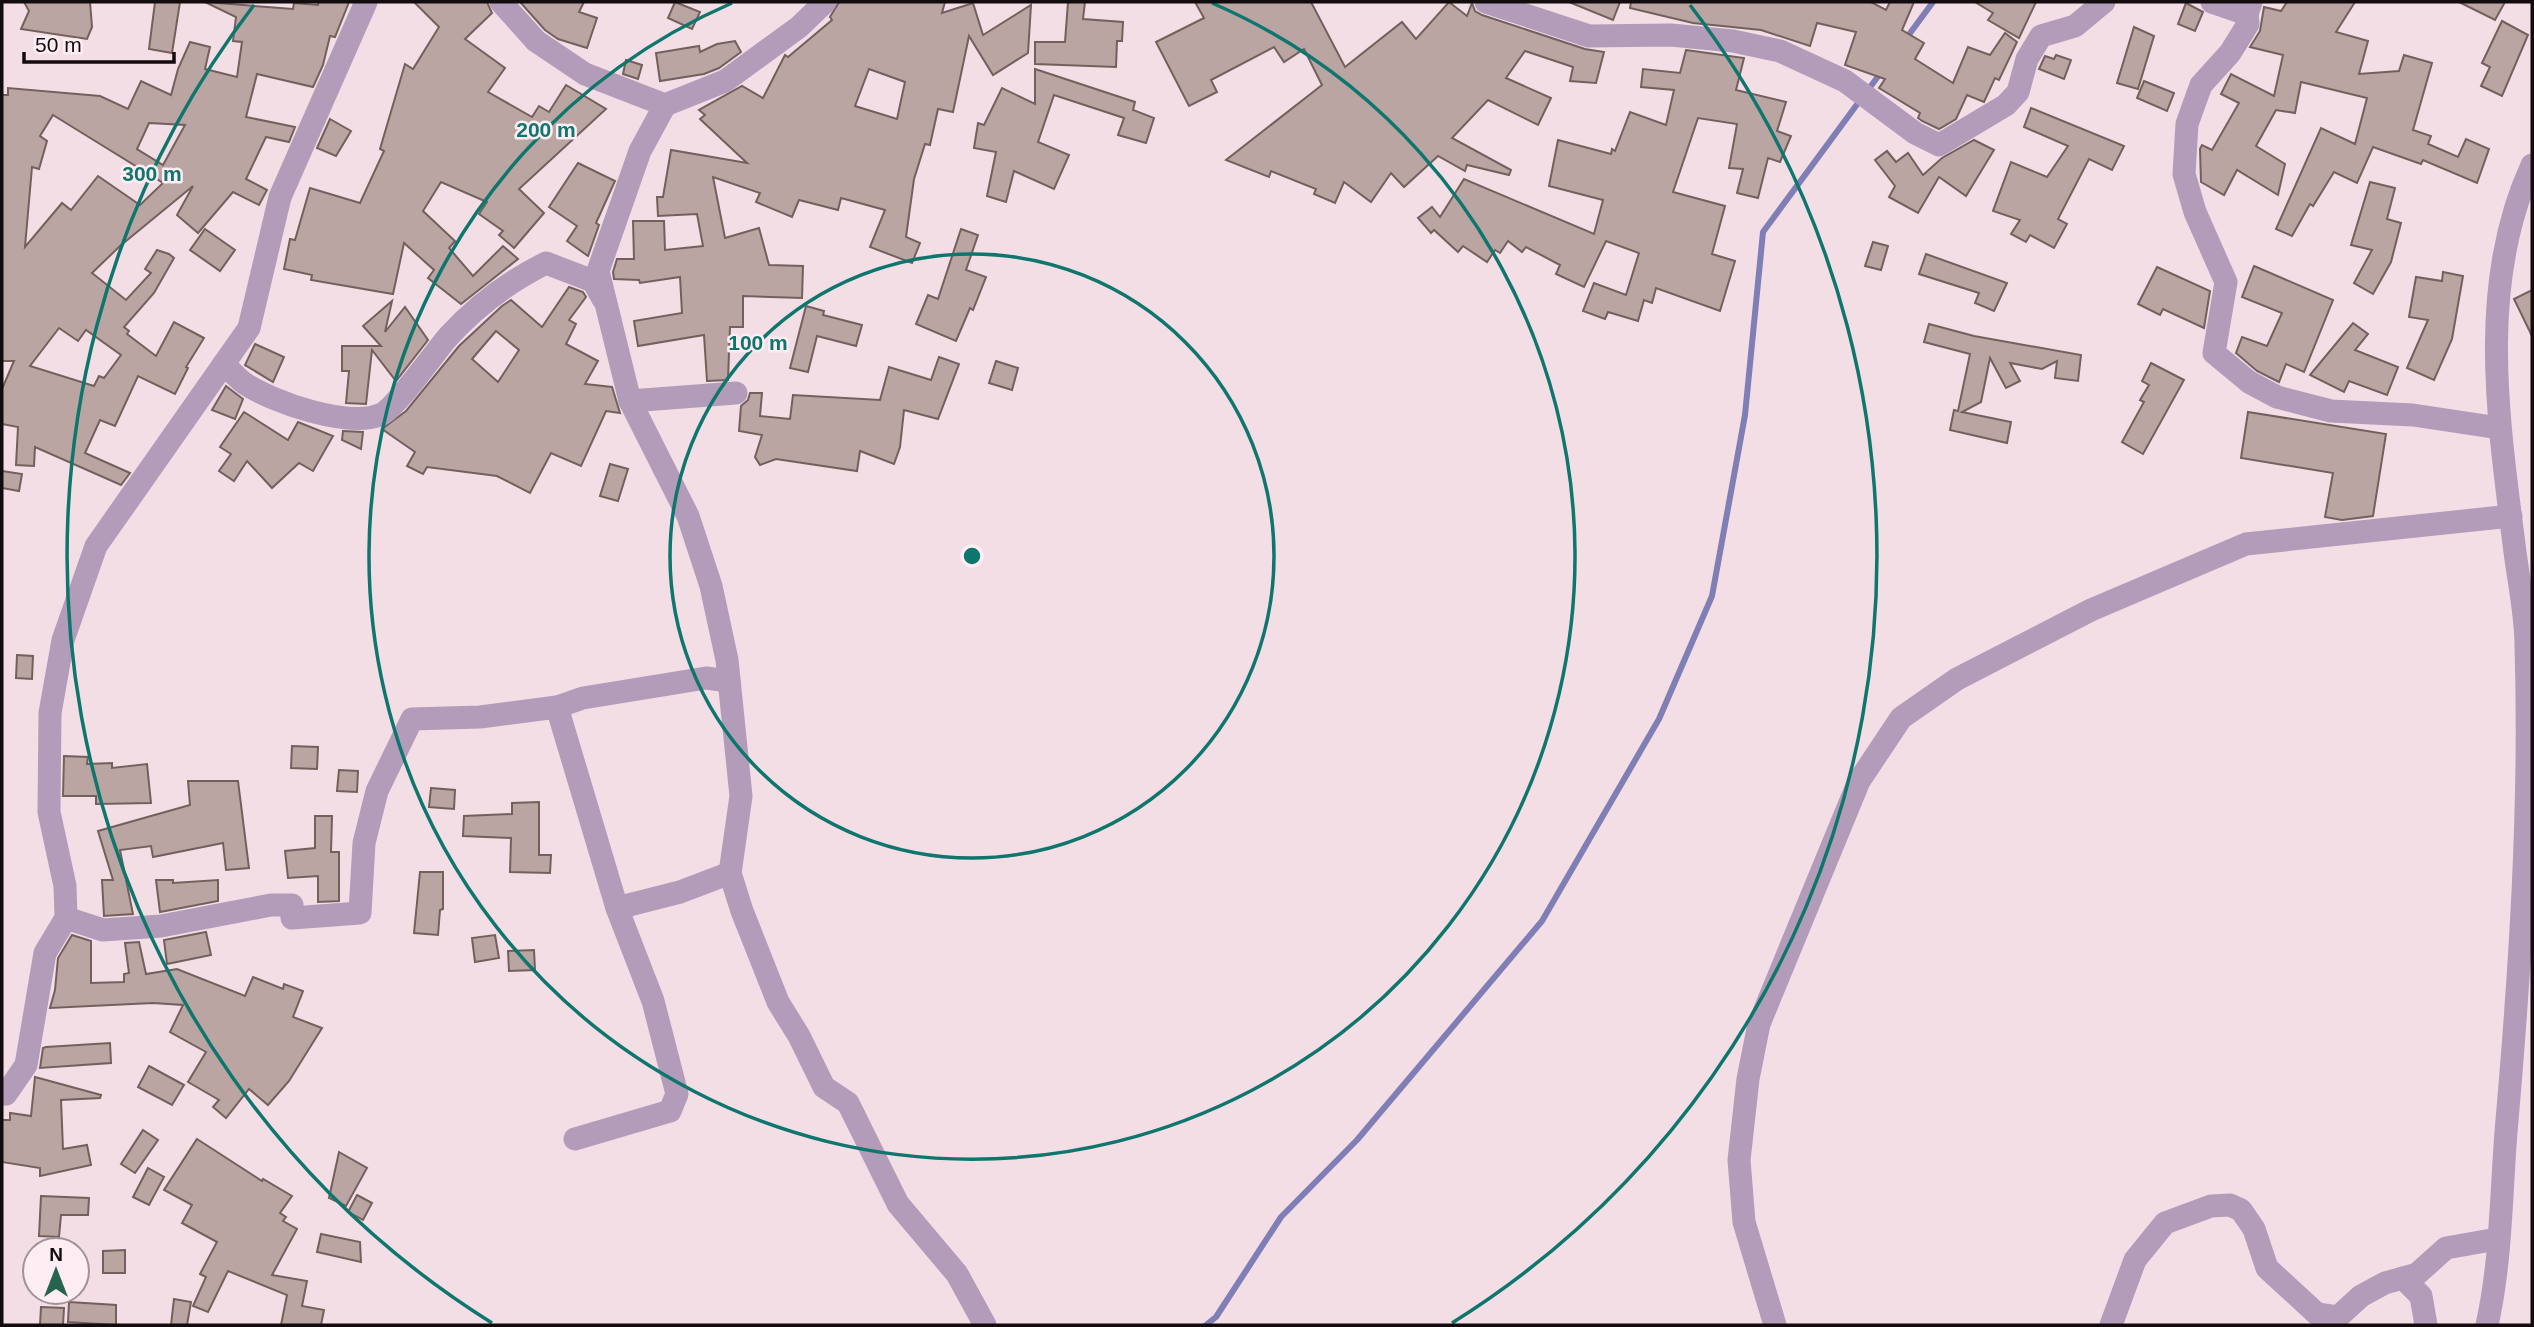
<svg xmlns="http://www.w3.org/2000/svg" width="2534" height="1327" font-family="Helvetica,sans-serif">
<style>
.lines{fill:none;stroke-linecap:round;stroke-linejoin:round}
.stream{stroke:#7f7eb5;stroke-width:6}
.building{fill:#bba5a2;stroke:#73605d;stroke-width:2;fill-rule:evenodd}
.street{stroke:#b29cba;stroke-width:23}
.ring{fill:none;stroke:#0f766e;stroke-width:3.5}
.centre{fill:#0f766e;stroke:#feedf3;stroke-width:3.5}
.ring-label{font-size:21px;text-anchor:middle;font-weight:bold;fill:#0f766e;stroke:#feedf3;stroke-width:5;stroke-linejoin:round;paint-order:stroke}
</style>
<rect width="100%" height="100%" fill="#f3dee6"/>
<g class="lines">
<g class="stream">
<polyline points="1905,40 1933,2"/>
<polyline points="1868,90 1882,71"/>
<polyline points="1206,1325 1216,1317 1281,1217 1357,1140 1542,921 1659,719 1712,596 1745,415 1763,232 1861,99"/>
</g>
</g>
<g class="building">
<polygon points="24,2 90,2 92,27 87,39 21,29 29,11"/>
<polygon points="155,2 180,2 172,53 149,49"/>
<path d="M205,2L293,9L294,3L318,5V2H349L335,37L330,36L323,65L313,87L257,74L246,117L295,127L289,142L266,137L246,179L267,190L259,205L233,192L198,233L177,215L193,186L120,246L92,273L126,300L151,273L145,269L157,250L169,254L174,258L154,293L124,327L129,331L127,334L156,356L174,322L204,338L186,367L188,368L175,394L138,376L115,426L100,420L85,453L130,473L121,485L35,447L34,466L16,465L18,427L2,424V389L14,361H2V95H8V88L100,96L128,109L141,81L171,95L178,69L190,42L210,47L205,69L237,77L242,42L233,41L236,17ZM53,115L163,183L140,205L98,176L71,210L62,203L25,247L32,167L39,169L47,141L40,136ZM149,123L185,125L163,165L137,149ZM59,328L78,341L86,330L121,355L104,378L99,376L94,386L30,366Z"/>
<polygon points="414,2 487,2 492,13 465,39 505,68 488,92 532,117 539,106 549,112 566,85 606,109 519,189 544,213 514,248 499,235 503,231 479,214 487,202 441,182 423,211 455,241 449,248 473,276 503,246 518,259 461,304 428,278 434,270 404,243 393,294 311,280 312,275 284,269 290,239 295,240 310,188 360,203 384,151 380,149 405,64 413,69 439,27"/>
<polygon points="520,2 584,2 579,12 597,18 587,48 558,39 545,30"/>
<polygon points="675,2 700,12 692,29 668,18"/>
<path d="M839,2H945L942,13L973,3L983,35L1031,5L1028,53L993,75L969,36L953,112L938,109L930,145L925,144L914,179L906,237L920,243L912,263L870,247L885,210L841,198L838,210L799,200L792,217L756,202L760,193L713,177L725,238L759,228L769,265L803,266L802,298L743,296V327H730L728,380L707,381L704,335L638,346L634,321L682,313L680,277L640,283L639,280L614,279L613,272L617,259H634L633,221H664L665,250L703,246L697,214L658,216L657,197H663L671,150L747,163L700,119L705,115L699,110L742,86L763,98L785,55L788,57L832,20L830,17ZM869,69L905,82L897,119L855,106Z"/>
<polygon points="1068,2 1085,2 1083,19 1123,22 1122,41 1117,41 1116,67 1035,64 1035,42 1065,42"/>
<polygon points="1195,2 1311,2 1345,67 1402,22 1416,39 1449,2 1467,16 1472,3 1475,11 1482,15 1585,49 1604,52 1596,83 1570,81 1573,67 1525,51 1506,78 1551,98 1538,125 1488,100 1452,138 1511,170 1509,175 1467,165 1465,171 1438,156 1404,187 1391,173 1371,202 1344,182 1335,203 1314,194 1316,189 1271,171 1269,177 1226,160 1322,85 1304,49 1284,62 1274,47 1211,80 1217,92 1189,106 1156,42 1204,18"/>
<polygon points="1569,2 1620,2 1613,20"/>
<polygon points="1631,2 1871,2 1886,10 1890,2 1914,2 1902,30 1924,43 1915,59 1953,83 1968,47 1990,55 2005,33 2017,42 1999,80 1995,78 1984,102 1967,95 1956,119 1939,129 1922,121 1918,118 1920,113 1879,88 1885,79 1845,65 1856,32 1817,23 1810,46 1761,30 1693,23 1630,8"/>
<polygon points="1975,2 2036,2 2019,38 1988,20 1993,13"/>
<polygon points="2287,2 2355,2 2336,32 2368,41 2359,74 2399,71 2404,55 2432,63 2413,130 2431,136 2428,144 2458,157 2466,139 2489,149 2477,183 2423,160 2421,164 2373,147 2357,183 2334,172 2313,206 2310,204 2292,236 2276,229 2321,128 2355,144 2367,98 2301,82 2295,113 2276,110 2256,146 2285,164 2278,195 2237,170 2224,195 2201,182 2200,149 2202,145 2212,150 2239,103 2221,94 2231,74 2274,96 2283,55 2250,47 2260,31 2264,7 2281,11"/>
<polygon points="2459,2 2505,2 2495,20"/>
<polygon points="2186,3 2203,12 2195,31 2178,24"/>
<polygon points="2502,21 2528,35 2502,96 2481,86 2490,67 2482,63"/>
<polygon points="2134,27 2154,36 2138,89 2117,83"/>
<polygon points="735,41 741,52 719,68 704,74 660,81 656,53 699,46 700,52 717,44"/>
<polygon points="1686,50 1744,58 1736,90 1786,102 1777,131 1791,136 1780,162 1768,158 1758,198 1737,193 1743,169 1729,168 1737,124 1698,118 1673,192 1725,206 1712,254 1735,261 1720,311 1656,288 1652,303 1644,300 1638,321 1608,312 1605,319 1583,311 1594,283 1626,295 1639,253 1606,241 1584,287 1556,274 1560,265 1526,247 1522,252 1508,241 1500,253 1495,250 1487,262 1463,246 1458,252 1434,230 1431,233 1418,218 1432,207 1440,217 1464,179 1594,234 1603,200 1549,186 1558,140 1611,154 1612,149 1615,151 1630,112 1666,125 1674,90 1641,87 1643,69 1680,73"/>
<polygon points="2056,55 2071,60 2064,79 2039,69 2045,56 2054,59"/>
<polygon points="626,60 642,65 638,79 623,74"/>
<polygon points="1035,69 1135,102 1133,110 1154,118 1146,143 1118,135 1124,118 1054,95 1038,142 1069,155 1054,189 1014,171 1006,202 987,196 996,152 974,148 978,123 984,125 1002,88 1035,104"/>
<polygon points="2144,81 2174,93 2167,111 2137,98"/>
<polygon points="2031,108 2124,146 2112,170 2089,159 2058,219 2067,224 2054,248 2030,235 2026,242 2011,234 2020,220 1993,211 2011,162 2047,177 2068,146 2024,127"/>
<polygon points="330,119 351,131 336,156 317,148"/>
<polygon points="1974,140 1994,150 1966,196 1939,177 1918,213 1889,197 1895,186 1875,160 1887,151 1896,162 1908,153 1923,175 1942,158"/>
<polygon points="578,163 615,181 596,223 599,225 588,256 567,241 577,226 549,207"/>
<polygon points="2370,182 2395,188 2387,219 2401,223 2391,262 2373,294 2354,283 2372,250 2351,245"/>
<polygon points="205,229 235,250 220,271 190,250"/>
<polygon points="961,229 978,235 966,270 986,277 973,310 970,308 956,341 916,324 928,295 938,299"/>
<polygon points="1873,242 1888,246 1881,270 1865,266"/>
<polygon points="1926,254 2007,283 1994,311 1975,303 1979,293 1919,274"/>
<polygon points="2254,266 2333,300 2304,372 2286,364 2279,382 2257,371 2236,353 2242,337 2267,346 2282,313 2242,297"/>
<polygon points="2157,267 2210,291 2204,328 2163,309 2160,315 2138,304"/>
<polygon points="2443,272 2463,276 2452,339 2434,380 2407,368 2428,320 2409,317 2416,277 2442,281"/>
<path d="M569,287L583,292L586,297L569,320L576,324L566,344L598,361L585,384L612,387L620,413L606,411L581,466L551,453L530,493L497,476L427,467L423,474L407,466L415,452L382,429L406,411L459,346L502,306L511,300L542,327ZM496,331L519,350L498,382L472,359Z"/>
<polygon points="2532,290 2532,336 2514,299"/>
<polygon points="392,301 385,332 405,307 428,340 396,381 372,350 366,404 346,403 349,371 342,371 342,346 381,346 363,326"/>
<polygon points="806,306 824,311 823,315 862,325 856,346 817,336 808,372 790,368"/>
<polygon points="2353,323 2368,334 2355,350 2398,367 2387,395 2349,381 2344,392 2310,375"/>
<polygon points="1929,324 1974,336 2081,355 2078,381 2055,378 2057,361 2042,369 2010,363 2020,381 2006,388 1990,358 1981,402 1962,412 2011,422 2007,443 1950,430 1954,410 1958,411 1970,354 1924,342"/>
<polygon points="255,344 284,357 273,382 245,365"/>
<polygon points="939,357 959,364 938,419 904,410 900,447 894,464 860,451 857,471 776,459 760,465 755,457 762,435 739,431 741,406 748,400 750,393 762,393 760,416 790,419 793,395 880,400 889,367 931,380"/>
<polygon points="996,361 1018,368 1012,390 989,383"/>
<polygon points="2151,363 2184,380 2143,454 2122,442 2144,402 2140,400 2149,385 2142,381"/>
<polygon points="226,386 243,399 235,419 212,410"/>
<polygon points="244,412 288,440 298,422 333,436 313,471 299,463 272,488 247,461 234,481 219,471 231,454 220,447"/>
<polygon points="2248,412 2386,434 2373,516 2342,520 2325,517 2333,473 2241,458"/>
<polygon points="343,431 363,432 361,449 342,440"/>
<polygon points="610,464 628,469 618,501 600,496"/>
<polygon points="2,471 22,474 19,491 2,488"/>
<polygon points="17,655 33,656 32,679 16,678"/>
<polygon points="292,746 318,747 317,769 291,768"/>
<polygon points="64,756 88,757 87,764 112,763 112,768 147,764 151,803 96,804 96,796 63,796"/>
<polygon points="339,770 358,771 357,792 337,791"/>
<polygon points="188,781 238,781 249,868 226,870 223,843 153,857 151,846 120,850 133,914 104,916 102,880 113,880 98,831 190,805"/>
<polygon points="431,788 455,790 454,809 429,807"/>
<polygon points="539,802 539,855 551,855 550,873 510,872 511,838 463,836 464,816 512,814 512,803"/>
<polygon points="315,816 332,816 331,852 339,852 339,901 318,902 318,876 288,878 285,851 315,848"/>
<polygon points="420,872 443,872 443,909 440,910 438,935 414,933"/>
<polygon points="156,880 173,880 173,883 218,880 218,901 160,912"/>
<polygon points="206,932 211,955 167,964 164,940"/>
<polygon points="72,935 91,941 91,983 124,982 124,974 129,973 125,943 139,942 146,974 177,969 245,996 253,977 283,989 284,984 303,991 293,1017 322,1028 289,1081 268,1105 249,1089 226,1118 213,1107 219,1100 188,1082 206,1052 170,1032 183,1005 153,1003 50,1008 55,990 58,958"/>
<polygon points="495,935 499,958 475,962 472,938"/>
<polygon points="534,950 535,970 509,971 508,951"/>
<polygon points="110,1043 111,1063 40,1068 43,1048 46,1047"/>
<polygon points="149,1066 184,1085 172,1105 138,1087"/>
<polygon points="35,1077 101,1095 100,1098 61,1100 63,1149 87,1145 91,1165 40,1176 40,1168 2,1162 2,1120 10,1120 10,1113 31,1116"/>
<polygon points="143,1130 158,1140 135,1173 121,1164"/>
<polygon points="197,1139 262,1181 263,1179 292,1196 280,1213 286,1217 283,1221 297,1229 272,1275 307,1281 302,1306 324,1310 321,1325 281,1325 287,1295 228,1271 208,1312 193,1306 206,1277 200,1274 217,1242 182,1223 192,1205 164,1190"/>
<polygon points="339,1152 367,1168 346,1206 329,1198"/>
<polygon points="148,1168 164,1177 149,1205 133,1197"/>
<polygon points="357,1195 372,1203 363,1220 348,1212"/>
<polygon points="41,1196 89,1198 88,1215 61,1215 59,1237 39,1236"/>
<polygon points="321,1234 360,1242 361,1262 317,1252"/>
<polygon points="125,1250 125,1273 103,1273 103,1251"/>
<polygon points="174,1299 191,1302 187,1325 171,1325"/>
<polygon points="69,1302 116,1305 116,1325 68,1322"/>
<polygon points="41,1307 64,1308 63,1325 40,1325"/>
</g>
<g class="lines">
<g class="street">
<polyline points="501,2 536,41 585,74 665,105 725,81 799,27 825,2"/>
<polyline points="1486,2 1589,36 1671,35 1733,41 1780,51 1845,81 1915,133 1939,145 2006,105 2018,92 2027,59 2041,36 2075,26 2104,2"/>
<polyline points="2212,2 2247,14"/>
<polyline points="2251,2 2247,14 2248,24 2230,53 2201,85 2187,124 2184,174 2195,212 2226,282 2214,353 2249,382 2277,397 2331,411 2413,415 2499,428"/>
<polyline points="665,105 640,151 598,271 630,401 688,516 711,586 727,660 741,796 730,873 742,911 778,1002 799,1036 824,1087 848,1103 898,1204 957,1274 985,1325"/>
<path d="M224,364C230,370 237,378 244,383C272,402 349,429 382,414C396,407 435,352 448,337C477,305 508,282 546,263L593,281L603,299"/>
<polyline points="630,401 736,393"/>
<polyline points="557,707 617,908 680,892 730,873"/>
<polyline points="66,918 103,930 161,926 271,905 292,905 292,918 360,913 364,843 377,791 412,719 480,717 557,707 583,698 706,678 729,681"/>
<polyline points="2,1093 6,1094 26,1065 45,953 66,918 65,886 49,812 50,713 63,640 96,546 249,328 280,197 366,2"/>
<polyline points="575,1139 670,1111 677,1094 653,1001 617,908"/>
<polyline points="2403,1278 2421,1296 2426,1325"/>
<polyline points="1775,1325 1744,1222 1739,1160 1748,1079 1759,1024 1859,781 1901,718 1957,679 2091,610 2246,544 2511,516"/>
<polyline points="2111,1325 2135,1260 2165,1223 2211,1206 2230,1205 2241,1210 2254,1229 2267,1268 2317,1314 2338,1317 2361,1296 2385,1283 2417,1274 2446,1248 2497,1239"/>
<path d="M2487,1325C2501,1263 2501,1196 2506,1132C2520,972 2531,807 2526,646C2526,615 2519,583 2515,552C2499,425 2476,286 2532,165"/>
</g>
</g>
<g class="ring">
<circle cx="972" cy="556" r="302"/>
<path d="M1212 3A603 603 0 1 1 732 3"/>
<path d="M492 1323A905 905 0 0 1 254 5M1690 5A905 905 0 0 1 1452 1323"/>
</g>
<circle cx="972" cy="556" r="10" class="centre"/>
<g class="ring-label">
<text x="546" y="137">200 m</text>
<text x="152" y="181">300 m</text>
<text x="758" y="350">100 m</text>
</g>
<rect width="2534" height="1327" fill="none" stroke="#130c0f" stroke-width="7"/>
<g transform="translate(56 1271)"><circle r="33" fill="#feedf3" stroke="#a09398" stroke-width="2"/>
<path d="M0-5L12 26L0 18L-12 26Z" fill="#27644f"/>
<text y="-10" font-size="19" font-weight="bold" text-anchor="middle" fill="#130c0f">N</text>
</g>
<path d="M24 52v10h150v-10" fill="none" stroke="#130c0f" stroke-width="3.5"/>
<text x="35" y="52" font-size="21" fill="#130c0f" stroke="#feedf3" stroke-width="5" paint-order="stroke">50 m</text>
</svg>
